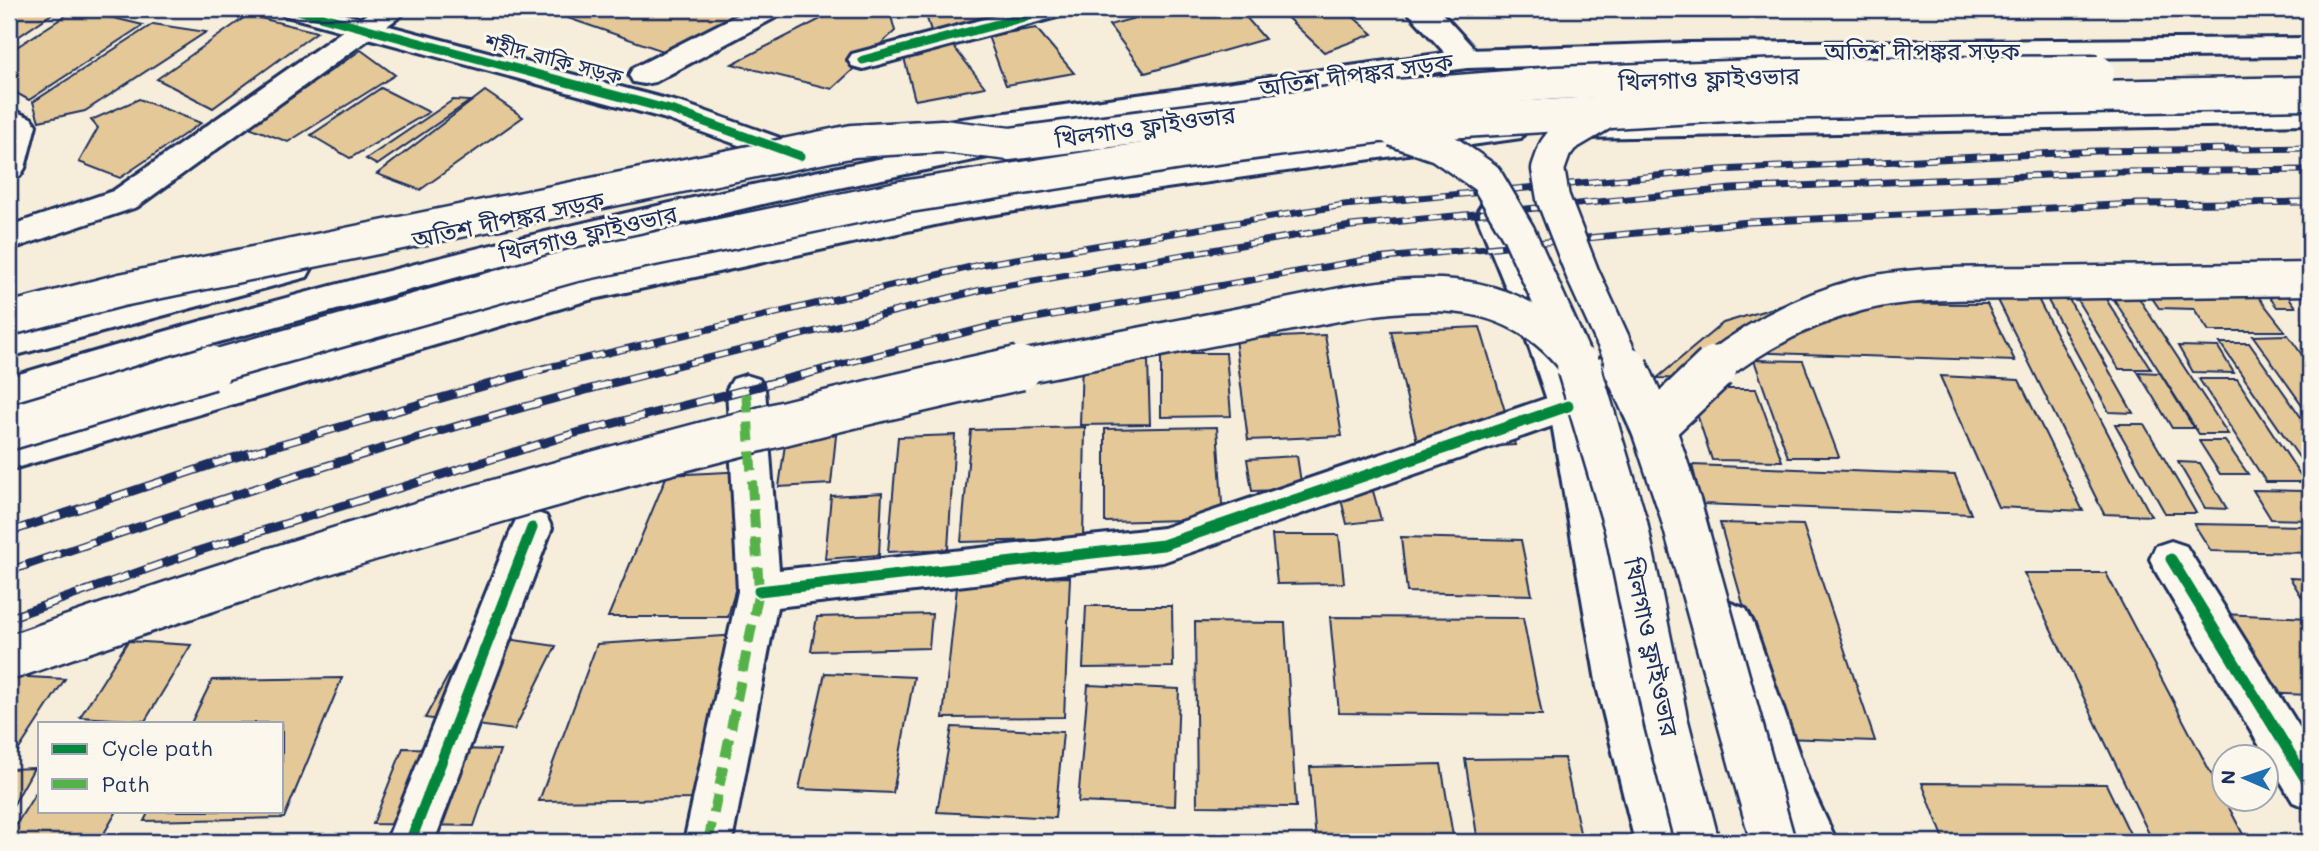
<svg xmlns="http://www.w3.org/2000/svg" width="2319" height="851" font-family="Mali,'Noto Sans Bengali',sans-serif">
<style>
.building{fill:#e4c898;stroke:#1b2f5e;stroke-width:2}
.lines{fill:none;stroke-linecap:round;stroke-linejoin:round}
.minor-casing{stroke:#1b2f5e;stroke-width:6}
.tertiary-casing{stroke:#1b2f5e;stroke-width:6}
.primary-casing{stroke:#1b2f5e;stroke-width:6}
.minor{fill:#fbf7ec;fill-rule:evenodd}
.tertiary{fill:#fbf7ec;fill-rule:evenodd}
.primary{fill:#fbf7ec;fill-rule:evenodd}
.rail-far1-casing{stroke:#1b2f5e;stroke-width:7}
.rail-casing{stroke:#1b2f5e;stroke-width:9}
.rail-far1{stroke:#fbf7ec;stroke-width:4.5;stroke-dasharray:13;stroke-linecap:butt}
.rail{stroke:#fbf7ec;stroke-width:6;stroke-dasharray:18;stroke-linecap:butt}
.primary-bridge-far1-casing{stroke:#1b2f5e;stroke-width:37;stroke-linecap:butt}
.primary-bridge-casing{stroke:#1b2f5e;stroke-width:48;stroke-linecap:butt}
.primary-bridge-far1{stroke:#fbf7ec;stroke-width:32}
.primary-bridge{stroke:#fbf7ec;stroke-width:43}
.quiet{stroke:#55b248;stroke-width:10;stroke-dasharray:19 10;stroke-linecap:butt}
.cycleway-far1-casing{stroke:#fbf7ec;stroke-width:12}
.cycleway-casing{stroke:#fbf7ec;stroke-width:16}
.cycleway-far1{stroke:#00873e;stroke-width:9}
.cycleway{stroke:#00873e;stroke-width:11}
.labels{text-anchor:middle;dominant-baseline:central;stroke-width:6;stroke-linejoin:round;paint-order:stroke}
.far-street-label{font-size:21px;fill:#1b2f5e;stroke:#fbf7ec}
.street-label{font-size:24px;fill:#1b2f5e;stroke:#fbf7ec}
</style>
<rect width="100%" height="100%" fill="#f6eedb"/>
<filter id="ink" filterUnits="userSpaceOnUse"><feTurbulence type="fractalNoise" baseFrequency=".0143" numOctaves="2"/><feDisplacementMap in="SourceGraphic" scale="14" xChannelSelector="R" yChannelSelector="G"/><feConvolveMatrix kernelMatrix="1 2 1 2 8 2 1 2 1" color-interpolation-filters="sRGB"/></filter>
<g filter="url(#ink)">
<g class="building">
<polygon points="9,9 59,9 9,43"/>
<polygon points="76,9 143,25 29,100 9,89 9,52"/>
<polygon points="542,9 728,9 742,12 666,52"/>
<polygon points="840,9 889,9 895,31 832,89 732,64"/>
<polygon points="924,9 985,9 999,26 933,37"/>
<polygon points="1168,9 1239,9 1265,39 1145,73 1109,25"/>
<polygon points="1278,9 1344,9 1373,34 1324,52"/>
<polygon points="248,15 317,32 213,108 157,79"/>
<polygon points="153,24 206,32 85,111 39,121 33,102"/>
<polygon points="1036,28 1074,73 1006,85 988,36"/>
<polygon points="950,42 985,87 915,100 902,50"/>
<polygon points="361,50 395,75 288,142 249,127"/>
<polygon points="381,88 429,112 350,158 311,135"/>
<polygon points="485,91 523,117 420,190 377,174"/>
<polygon points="139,99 201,123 120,178 79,162 98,128 91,120"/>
<polygon points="453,100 470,101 377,165 366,159"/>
<polygon points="2257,281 2277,281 2296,307 2277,307"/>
<polygon points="2143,285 2249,285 2285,331 2209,331 2194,309 2159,308"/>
<polygon points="2071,290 2100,290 2151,369 2119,369"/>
<polygon points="2110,293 2136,294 2228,434 2199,434"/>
<polygon points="2045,295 2067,296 2133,413 2109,412"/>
<polygon points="1997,298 2038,299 2151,516 2104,514"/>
<polygon points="1790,303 1987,304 2015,361 1712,351 1696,379 1657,378 1723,323"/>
<polygon points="1480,327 1515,445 1419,450 1391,331"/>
<polygon points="1325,335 1342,436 1248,440 1235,339"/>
<polygon points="2288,335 2310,366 2310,416 2253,336"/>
<polygon points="2220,343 2249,343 2310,430 2310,463 2303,463"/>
<polygon points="2178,346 2218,347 2234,373 2193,372"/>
<polygon points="1161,353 1226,353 1231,416 1161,417"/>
<polygon points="1082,360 1148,361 1150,424 1080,425"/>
<polygon points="1754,360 1803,361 1839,457 1788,457"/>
<polygon points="2138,372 2160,373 2194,428 2172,428"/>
<polygon points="1940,376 2019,380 2083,511 1998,507"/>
<polygon points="2199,379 2237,379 2305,482 2266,482"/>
<polygon points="1689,389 1756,389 1782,461 1712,460"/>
<polygon points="2115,424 2144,424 2196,513 2165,513"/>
<polygon points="837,426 831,484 779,487 787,430"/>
<polygon points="1085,427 1083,539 961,542 971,430"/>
<polygon points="1217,427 1223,519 1105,522 1105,429"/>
<polygon points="955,435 948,549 888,552 898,437"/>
<polygon points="2199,441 2225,441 2248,474 2220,474"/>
<polygon points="1297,456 1302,489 1252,491 1247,459"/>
<polygon points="2178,462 2200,463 2227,509 2205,508"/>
<polygon points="1692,465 1955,475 1971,514 1702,504"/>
<polygon points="767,470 728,617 608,617 667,475"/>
<polygon points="2253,490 2304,491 2310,501 2310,520 2271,519"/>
<polygon points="1373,491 1381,520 1347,524 1340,495"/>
<polygon points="882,493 879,555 825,559 831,496"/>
<polygon points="1720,523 1803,525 1875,741 1781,738"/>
<polygon points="2194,524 2310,526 2310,553 2211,551"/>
<polygon points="1272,535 1339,535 1344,583 1277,584"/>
<polygon points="1401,537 1521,540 1532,595 1407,592"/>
<polygon points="2024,573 2106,573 2247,842 2153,842"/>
<polygon points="1070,577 1064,717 943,718 958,578"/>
<polygon points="2290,578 2310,579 2310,602 2305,602"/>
<polygon points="1086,606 1172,606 1173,667 1083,668"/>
<polygon points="932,614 929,648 811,651 817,617"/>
<polygon points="2221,614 2310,618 2310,695 2263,693"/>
<polygon points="1330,617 1523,618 1542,715 1339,713"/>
<polygon points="1195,622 1285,623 1296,807 1197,806"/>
<polygon points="471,634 556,646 514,730 425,718"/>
<polygon points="739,635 696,799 539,801 597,644"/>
<polygon points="128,641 191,645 145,721 80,717"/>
<polygon points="825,673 914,677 893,793 799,789"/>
<polygon points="9,676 65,679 14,757 9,757"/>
<polygon points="342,678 284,818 144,821 149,811 282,811 282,723 191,723 212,680"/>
<polygon points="1088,685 1179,689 1175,806 1078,802"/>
<polygon points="952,727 1063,732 1055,818 937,812"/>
<polygon points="403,748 500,750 474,826 373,824"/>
<polygon points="1564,758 1582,842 1478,842 1465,759"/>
<polygon points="1441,764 1454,842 1316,842 1310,767"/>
<polygon points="34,768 9,813 9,769"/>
<polygon points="1922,783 2106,784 2134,842 1945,842"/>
<polygon points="40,786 40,811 117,811 99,842 9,842 9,836"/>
<polygon points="660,837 659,842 595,842"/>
<polygon points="1014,837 1120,842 1013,842"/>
</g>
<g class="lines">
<g class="minor-casing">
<g id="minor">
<polygon points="374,9 406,9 402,15 137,207 9,250 9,226 113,191"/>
<polygon points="749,9 784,9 780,15 655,82 644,84 633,82 629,75 633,68"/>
<polygon points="1022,9 1068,9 1064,15 863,69 852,66 848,60 852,54"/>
<polygon points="1405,9 1438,9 1478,53 1482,59 1478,65 1467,68 1456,65"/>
<polygon points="9,109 31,118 36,125 25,168 20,176 9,179"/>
<polygon points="746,375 759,379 765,389 779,570 1163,528 1568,391 1581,396 1587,406 1581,416 1163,562 777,607 732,842 684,842 738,591 727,389 733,379"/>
<polygon points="532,511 546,516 552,528 434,842 386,842 512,528 518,516"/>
<polygon points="2171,541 2186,546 2310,744 2310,809 2293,802 2156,572 2150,559 2156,546"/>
</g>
</g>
<g class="tertiary-casing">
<polygon id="tertiary" points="279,9 325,9 685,104 811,149 816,156 811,163 800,167 789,163 663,118 283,15"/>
</g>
<g class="primary-casing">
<g id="primary">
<polygon points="2310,38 2310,56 1688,61 1467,68 932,143 921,140 916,133 921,126 932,123 1467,50 1688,43"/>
<polygon points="2310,104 2310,124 1581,138 1570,135 1565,128 1570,121 1581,118"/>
<polygon points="1510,121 1521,124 1526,131 1521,138 1124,194 958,220 589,300 9,470 9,438 589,274 958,198 1124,172"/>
<path d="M977,140L988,143L993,150L988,157L771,202L465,275L160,358L9,405V377C328,281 650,201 977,140Z"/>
<polygon points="1493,203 1505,206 1510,214 1560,332 1587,406 1641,687 1683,842 1635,842 1597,687 1549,406 1524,332 1476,214 1481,206"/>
<polygon points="295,256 307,259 312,268 307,277 9,357 9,329"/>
<polygon points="1731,603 1746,609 1753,622 1808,780 1837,842 1788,842 1763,786 1709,622 1716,609"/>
</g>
</g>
<use href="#minor" class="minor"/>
<use href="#tertiary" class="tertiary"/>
<use href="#primary" class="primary"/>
<g class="rail-far1-casing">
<g id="rail-far1">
<polyline points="540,369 979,265 1344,205 1720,170 2096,151 2310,148"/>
<polyline points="664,369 981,290 1351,226 1731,189 2115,172 2310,170"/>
<polyline points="823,369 991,326 1365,260 1749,222 2139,204 2310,202"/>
</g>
</g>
<g class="rail-casing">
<g id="rail">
<polyline points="9,532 229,459 546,368"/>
<path d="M9,571C227,496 447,424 671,368"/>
<polyline points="9,618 201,550 572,434 830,368"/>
</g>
</g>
<use href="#rail-far1" class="rail-far1"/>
<use href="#rail" class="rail"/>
<g class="primary-bridge-far1-casing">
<g id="primary-bridge-far1">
<polyline points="1605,113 1564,137 1555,149 1548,169 1553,198 1583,275 1626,369"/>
<polyline points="1394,130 1440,146 1486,178 1519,234 1580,369"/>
<polyline points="9,319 121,290 853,141 942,136 1010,144 1361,99 1556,83 1788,75 2098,72"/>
<polyline points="204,369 572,266 903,197 1187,152 1380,126 1759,103 2310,93"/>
<path d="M1012,369L1347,303C1438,287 1522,287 1580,369"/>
<path d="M1713,369C1756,336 1806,309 1859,295C1915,281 1976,284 2034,283C2126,281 2218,280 2310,279"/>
</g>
</g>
<g class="primary-bridge-casing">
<g id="primary-bridge">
<polyline points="1579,368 1626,526 1666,721 1697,842"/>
<polyline points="1579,368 1581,371"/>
<polyline points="1626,368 1653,427 1680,507 1773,842"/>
<polyline points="1653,427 1715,368"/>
<polyline points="9,428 210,368"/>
<path d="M9,658C339,542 677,442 1020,368"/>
</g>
</g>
<use href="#primary-bridge-far1" class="primary-bridge-far1"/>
<use href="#primary-bridge" class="primary-bridge"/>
<polyline class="quiet" points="708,842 759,591 746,389"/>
<g class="cycleway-far1-casing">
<g id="cycleway-far1">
<polyline points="293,9 674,111 800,156"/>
<polyline points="863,60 1054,9"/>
</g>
</g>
<g class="cycleway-casing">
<g id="cycleway">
<polyline points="2171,559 2310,786"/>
<polyline points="759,591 1163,545 1568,406"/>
<polyline points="410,842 532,528"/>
</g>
</g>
<use href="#cycleway-far1" class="cycleway-far1"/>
<use href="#cycleway" class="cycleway"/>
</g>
</g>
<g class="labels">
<g class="far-street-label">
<text transform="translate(554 58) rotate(15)">শহীদ বাকি সড়ক</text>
</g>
<g class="street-label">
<text x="1922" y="50">অতিশ দীপঙ্কর সড়ক</text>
<text transform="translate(1356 74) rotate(-8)">অতিশ দীপঙ্কর সড়ক</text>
<text transform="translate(1709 78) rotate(-2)">খিলগাও ফ্লাইওভার</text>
<text transform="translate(1145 126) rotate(-8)">খিলগাও ফ্লাইওভার</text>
<text transform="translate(508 219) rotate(-12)">অতিশ দীপঙ্কর সড়ক</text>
<text transform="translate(588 233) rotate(-13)">খিলগাও ফ্লাইওভার</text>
<text transform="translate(1652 647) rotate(78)">খিলগাও ফ্লাইওভার</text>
</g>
</g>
<rect width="2319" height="851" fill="none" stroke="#fbf7ec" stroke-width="35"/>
<rect x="18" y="18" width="2284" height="816" fill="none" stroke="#1b2f5e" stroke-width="2.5" filter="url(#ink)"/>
<rect x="38" y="722" width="245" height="91" fill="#fbf7ec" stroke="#a1a7b3" stroke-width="2"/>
<rect x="52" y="744" width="35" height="10" fill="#00873e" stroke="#a1a7b3" stroke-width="2"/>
<text x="102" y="756" font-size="21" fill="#1b2f5e">Cycle path</text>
<rect x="52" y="779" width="35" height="10" fill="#55b248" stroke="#a1a7b3" stroke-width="2"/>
<text x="102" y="792" font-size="21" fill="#1b2f5e">Path</text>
<g transform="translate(2245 778) rotate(272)"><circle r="33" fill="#fbf7ec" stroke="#a1a7b3" stroke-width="2"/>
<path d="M0-5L12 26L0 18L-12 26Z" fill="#1f6fb2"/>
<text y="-10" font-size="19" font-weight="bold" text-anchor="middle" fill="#1b2f5e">N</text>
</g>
</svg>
